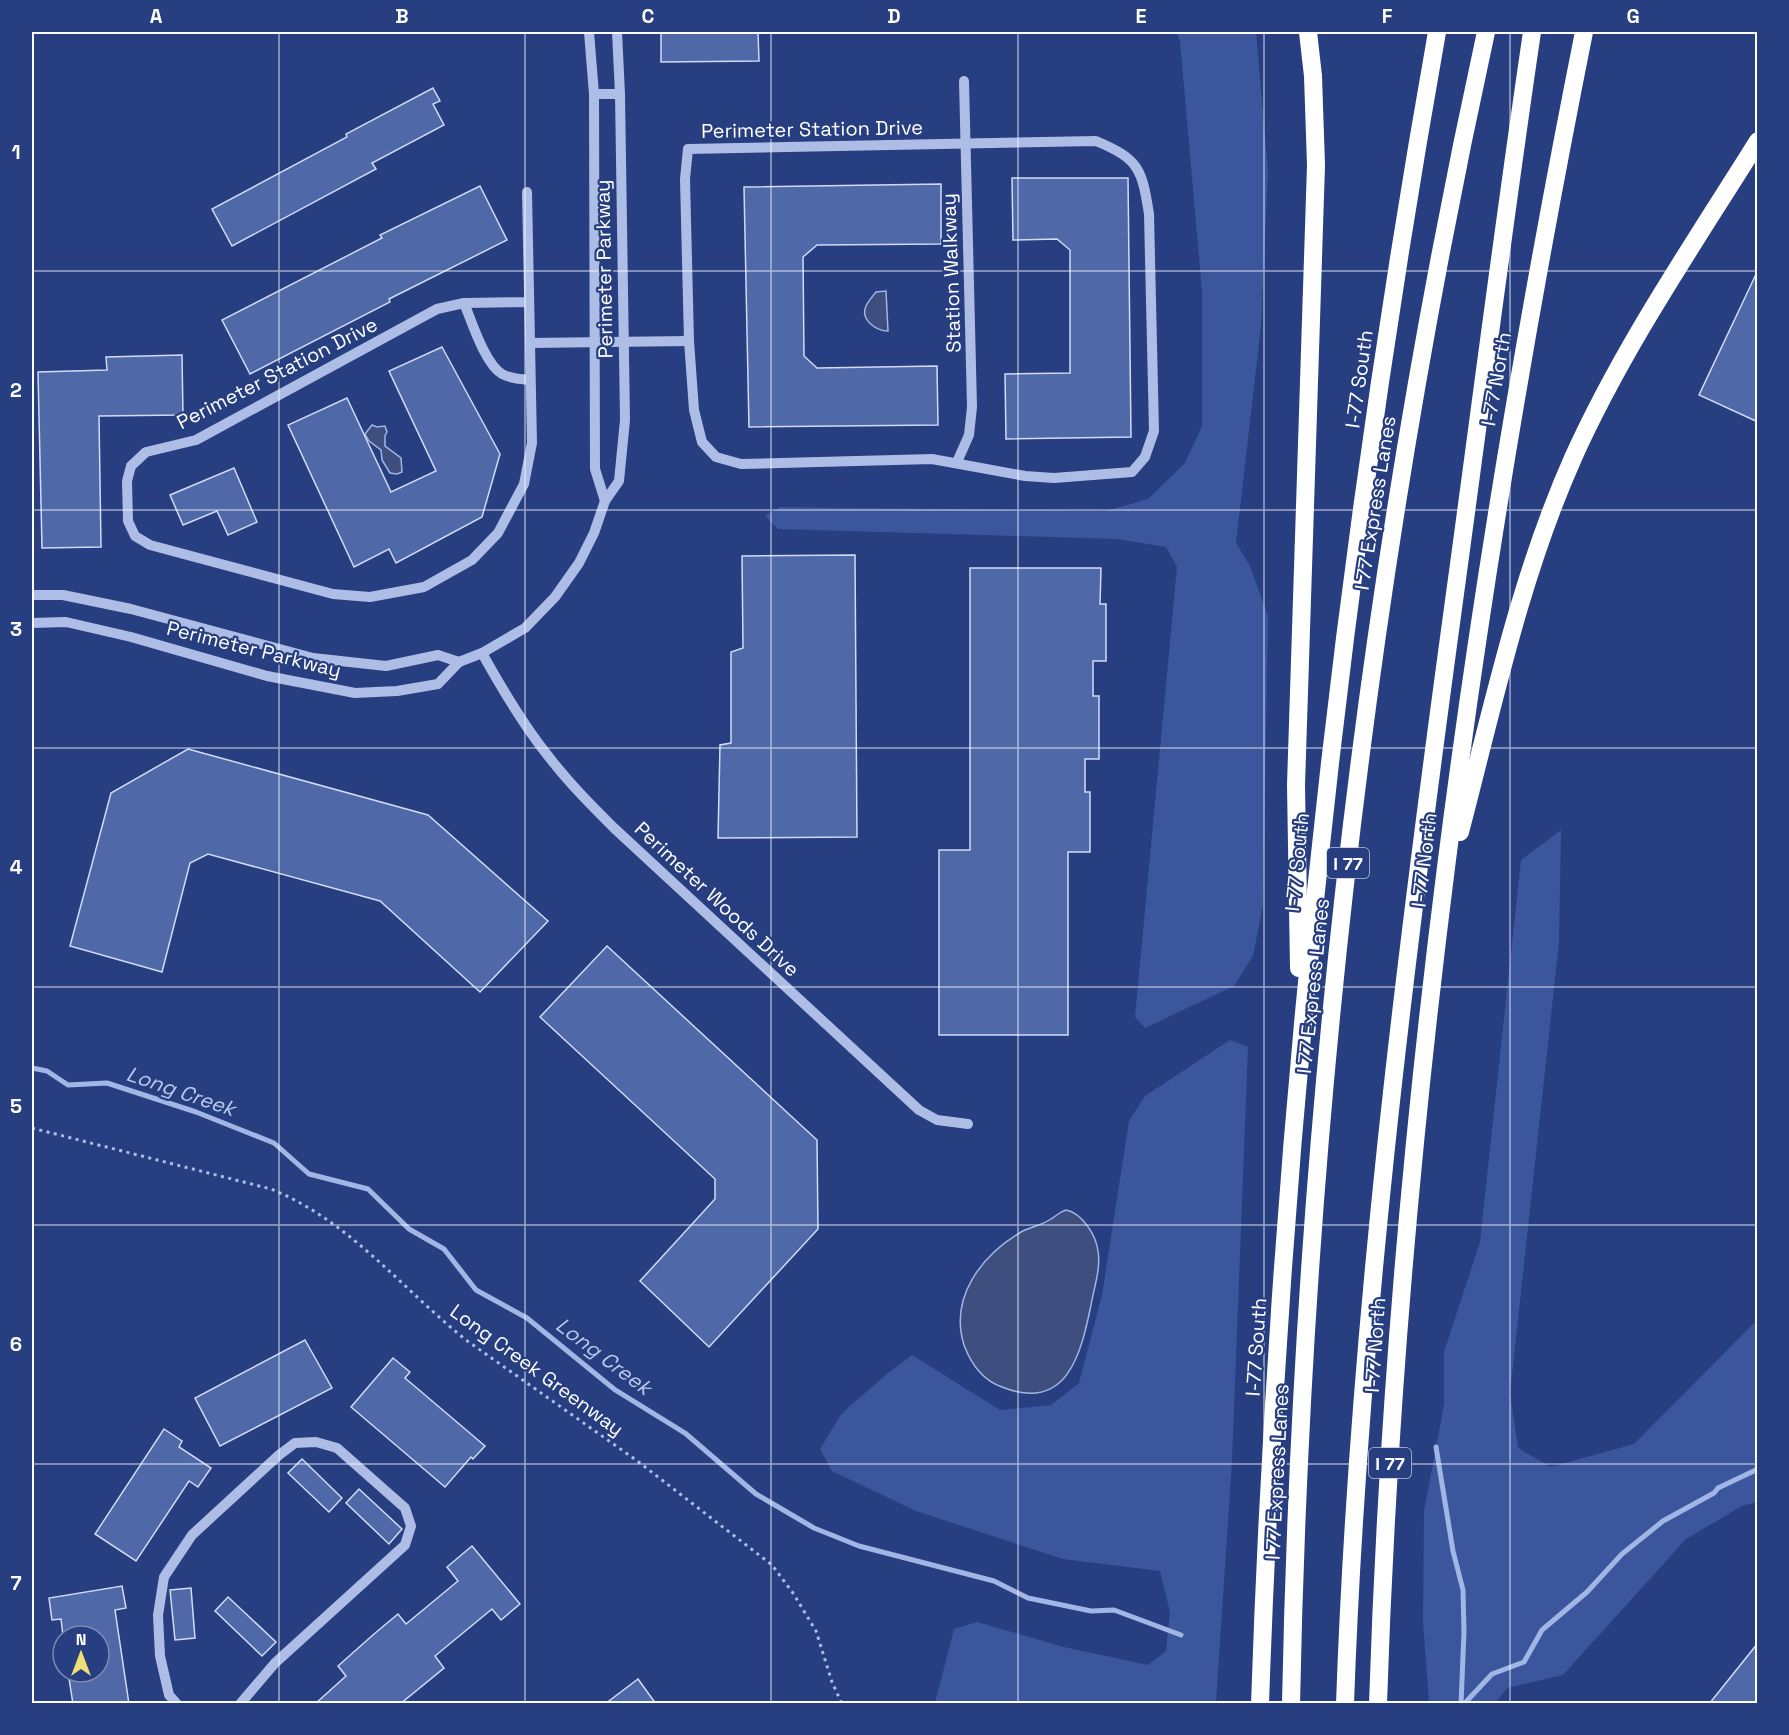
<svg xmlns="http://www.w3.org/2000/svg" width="1789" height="1735" font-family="'Space Grotesk',sans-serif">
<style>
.green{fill:#3c569d}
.water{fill:#3e4f7f;stroke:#a2b6e6;stroke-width:1.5}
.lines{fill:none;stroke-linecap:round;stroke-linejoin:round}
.stream{stroke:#a2b6e6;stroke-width:5}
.building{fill:#4f68a8;stroke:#d1dbf5;stroke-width:1.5}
.path{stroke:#aebde6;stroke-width:3;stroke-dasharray:3 4.5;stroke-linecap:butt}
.minor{stroke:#aebde6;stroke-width:10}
.highway{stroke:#fff;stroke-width:18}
.grid{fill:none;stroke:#fff;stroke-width:1.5;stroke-opacity:0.55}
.labels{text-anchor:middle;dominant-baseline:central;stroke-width:4.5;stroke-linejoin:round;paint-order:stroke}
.shield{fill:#273e80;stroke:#bec5d9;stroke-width:1.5}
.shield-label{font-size:18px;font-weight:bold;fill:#fff}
.street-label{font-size:20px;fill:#fff;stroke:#273e80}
.water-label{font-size:21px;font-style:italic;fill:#b9c8ed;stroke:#273e80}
.neatline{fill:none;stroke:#fff;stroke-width:2}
.grid-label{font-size:20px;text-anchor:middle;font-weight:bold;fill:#fff}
</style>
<rect width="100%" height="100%" fill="#273e80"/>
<g class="green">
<polygon points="1177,32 1256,32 1268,171 1261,326 1236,543 1250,566 1268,616 1263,905 1253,956 1234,986 1145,1028 1135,1017 1177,567 1166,547 1118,539 778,529 765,516 780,507 1106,511 1148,499 1185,463 1202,426 1202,291 1180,41"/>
<polygon points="1561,830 1559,942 1510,1393 1518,1448 1551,1467 1634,1444 1757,1320 1757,1502 1742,1506 1686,1539 1563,1675 1507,1688 1496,1703 1429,1703 1423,1621 1424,1511 1444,1405 1444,1352 1480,1242 1521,860"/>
<polygon points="1230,1040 1248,1047 1232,1461 1216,1703 935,1703 954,1629 977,1622 1064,1647 1148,1665 1166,1651 1170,1612 1160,1571 1063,1559 916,1511 832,1471 820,1449 842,1413 888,1373 912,1355 1000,1410 1051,1405 1079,1383 1102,1295 1129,1121 1145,1096"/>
</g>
<g class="water">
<path d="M886,291L888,331C877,331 862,321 865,309C866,303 873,296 876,292Z"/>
<polygon points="372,425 377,427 385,426 387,432 385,436 385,446 401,458 402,472 397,474 390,473 382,460 381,450 369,441 365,434"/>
<path d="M1066,1210C1082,1213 1096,1235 1098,1251C1101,1269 1094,1287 1091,1305C1081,1354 1067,1413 1002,1387C982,1380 971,1364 964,1345C949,1297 982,1255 1021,1232C1031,1227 1042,1225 1051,1219C1056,1216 1059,1212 1066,1210Z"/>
</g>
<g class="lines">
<g class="stream">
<polyline points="32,1068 47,1071 68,1085 107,1083 196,1112 274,1143 309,1174 368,1189 409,1229 444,1249 476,1290 527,1318 614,1389 685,1433 756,1494 814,1528 859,1546 994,1581 1028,1598 1091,1611 1114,1610 1181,1635"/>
<polyline points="1436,1447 1453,1551 1463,1590 1464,1632 1461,1704"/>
<polyline points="1464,1704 1492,1674 1524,1662 1542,1630 1587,1592 1622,1554 1663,1521 1714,1493 1718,1488 1758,1469"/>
</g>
</g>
<g class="building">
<polygon points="661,32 758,32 759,61 661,62"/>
<polygon points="433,88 440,101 433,104 444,125 372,163 376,169 232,246 212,209 347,137 346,134"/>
<polygon points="1012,178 1128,178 1131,437 1006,439 1005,374 1070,373 1070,250 1057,239 1013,240"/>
<polygon points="941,184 941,244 817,245 803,257 804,356 817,368 937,366 938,425 749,427 744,187"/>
<polygon points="480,186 507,240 389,299 390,302 250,374 222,320 382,238 380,235"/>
<polygon points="1758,270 1758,422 1699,395"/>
<polygon points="442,347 500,454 482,517 396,563 389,549 354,567 288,425 347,398 391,492 436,471 389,371"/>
<polygon points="182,355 183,415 99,416 101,547 42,548 38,372 107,370 106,357"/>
<polygon points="234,468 257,522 228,535 217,511 183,525 170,495"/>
<polygon points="855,555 857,837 718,838 720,745 731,743 731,652 743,648 742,556"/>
<polygon points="970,568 1101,568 1100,604 1106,604 1106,661 1093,661 1093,696 1099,696 1099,759 1085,759 1085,792 1090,792 1090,852 1068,852 1068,1035 939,1035 939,850 970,850"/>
<polygon points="188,749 428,815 548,921 480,992 380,901 208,854 190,863 162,972 70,946 111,793"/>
<polygon points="607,946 817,1140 818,1229 709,1347 640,1281 715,1199 715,1179 540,1017"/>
<polygon points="305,1340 332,1388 220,1446 195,1398"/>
<polygon points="393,1358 410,1372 405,1378 485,1446 473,1459 471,1457 445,1487 351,1407"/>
<polygon points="164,1429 182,1441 179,1447 211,1468 198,1487 189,1481 136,1561 95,1534"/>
<polygon points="302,1459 342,1498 329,1512 288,1473"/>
<polygon points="359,1489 402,1529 389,1544 346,1503"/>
<polygon points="472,1546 520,1604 501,1620 492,1609 435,1656 444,1668 400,1704 315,1704 346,1676 338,1666 374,1634 398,1614 406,1624 458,1581 447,1567"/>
<polygon points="122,1586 126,1608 115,1610 129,1704 73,1704 68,1672 99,1672 99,1636 63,1636 61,1619 52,1620 49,1598"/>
<polygon points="191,1588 195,1638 175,1640 170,1590"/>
<polygon points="228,1597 276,1642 262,1656 215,1611"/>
<polygon points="1758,1643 1758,1704 1709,1704"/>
<polygon points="638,1679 656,1704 605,1704"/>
</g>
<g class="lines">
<path class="path" d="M32,1128L271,1189C350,1221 401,1288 466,1340L636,1460L772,1565L793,1593L816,1631L832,1682L842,1704"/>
<g class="minor">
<polyline points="589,32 594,94 595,469 605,501"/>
<polyline points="594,94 620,94"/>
<path d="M1096,141C1139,159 1142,169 1149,214L1154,431L1145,457L1132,472L1054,478L1025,476L932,459L741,464L716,457L702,442L694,410L689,341L685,179L688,149Z"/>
<polyline points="527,192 532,443 524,484 498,533 472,560 424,587 370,597 333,594 150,545 135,536 128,521 127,481 131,466 146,452 196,440 437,309 464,303 529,302"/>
<path d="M464,303C472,322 485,364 502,374C511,379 521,379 530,380"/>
<polyline points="530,343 689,341"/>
<polyline points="957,462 969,435 972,407 964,81"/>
<polyline points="32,595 63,595 131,609 313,658 386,666 438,655 459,662"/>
<polyline points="32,623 66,622 131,637 267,676 355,693 397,691 438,684 459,662 482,653 525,628 555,597 579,563 594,533 605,501 619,481 625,420 620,94 617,32"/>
<path d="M482,653C502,689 523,725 549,757C569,783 591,805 614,828L919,1110L937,1120L968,1124"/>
<polyline points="177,1704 169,1695 160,1656 158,1615 164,1577 192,1535 279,1455 295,1443 316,1442 337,1448 405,1508 411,1526 405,1545 275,1663 240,1704"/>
</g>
<g class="highway">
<path d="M1460,832C1493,706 1520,577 1573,458C1623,347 1693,245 1758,141"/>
<polyline points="1299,968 1296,785 1316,165 1313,76 1308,32"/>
<path d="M1260,1704C1279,1143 1339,583 1437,32"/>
<path d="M1291,1704C1302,1142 1366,580 1486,32"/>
<path d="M1345,1704C1358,1334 1404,967 1454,601C1480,411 1504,221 1532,32"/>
<path d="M1378,1704C1396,1141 1474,583 1584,32"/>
</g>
</g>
<path class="grid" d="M279,32V1704M525,32V1704M771,32V1704M1018,32V1704M1264,32V1704M1510,32V1704M32,271H1758M32,510H1758M32,748H1758M32,987H1758M32,1225H1758M32,1464H1758"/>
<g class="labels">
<g class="shield">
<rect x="1327" y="848" width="42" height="30" rx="4.5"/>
<rect x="1369" y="1448" width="42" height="30" rx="4.5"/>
</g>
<g class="shield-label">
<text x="1348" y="863">I 77</text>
<text x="1390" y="1463">I 77</text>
</g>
<g class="street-label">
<text transform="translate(812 129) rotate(-1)">Perimeter Station Drive</text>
<text transform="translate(604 269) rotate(-91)">Perimeter Parkway</text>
<text transform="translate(951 273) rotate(-92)">Station Walkway</text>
<text transform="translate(277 373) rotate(-27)">Perimeter Station Drive</text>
<text transform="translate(1359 379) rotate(-82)">I-77 South</text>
<text transform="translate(1496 379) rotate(-80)">I-77 North</text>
<text transform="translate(1375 503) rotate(-81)">I 77 Express Lanes</text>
<text transform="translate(254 649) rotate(14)">Perimeter Parkway</text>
<text transform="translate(1424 860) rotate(-83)">I-77 North</text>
<text transform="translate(1297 862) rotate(-84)">I-77 South</text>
<text transform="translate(717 899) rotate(43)">Perimeter Woods Drive</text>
<text transform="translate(1313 986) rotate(-84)">I 77 Express Lanes</text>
<text transform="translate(1375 1345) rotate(-86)">I-77 North</text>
<text transform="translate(1256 1347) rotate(-86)">I-77 South</text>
<text transform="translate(537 1370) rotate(36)">Long Creek Greenway</text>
<text transform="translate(1277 1472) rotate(-87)">I 77 Express Lanes</text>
</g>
<g class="water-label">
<text transform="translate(181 1091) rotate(19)">Long Creek</text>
<text transform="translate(604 1356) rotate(37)">Long Creek</text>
</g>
</g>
<rect width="1789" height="1735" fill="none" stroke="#273e80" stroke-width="66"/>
<g transform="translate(81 1654)"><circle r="28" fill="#273e80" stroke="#7d8bb3" stroke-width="1.5"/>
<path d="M0-4.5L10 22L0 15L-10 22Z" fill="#eee074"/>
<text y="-9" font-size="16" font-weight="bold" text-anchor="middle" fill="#ffffff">N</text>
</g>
<rect x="33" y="33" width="1723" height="1669" class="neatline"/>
<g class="grid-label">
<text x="156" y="23">A</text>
<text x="402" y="23">B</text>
<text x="648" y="23">C</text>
<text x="894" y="23">D</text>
<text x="1141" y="23">E</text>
<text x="1387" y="23">F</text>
<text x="1633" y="23">G</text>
<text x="16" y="159">1</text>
<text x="16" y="397">2</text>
<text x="16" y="636">3</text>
<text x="16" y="874">4</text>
<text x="16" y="1113">5</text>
<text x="16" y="1351">6</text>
<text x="16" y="1590">7</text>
</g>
</svg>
